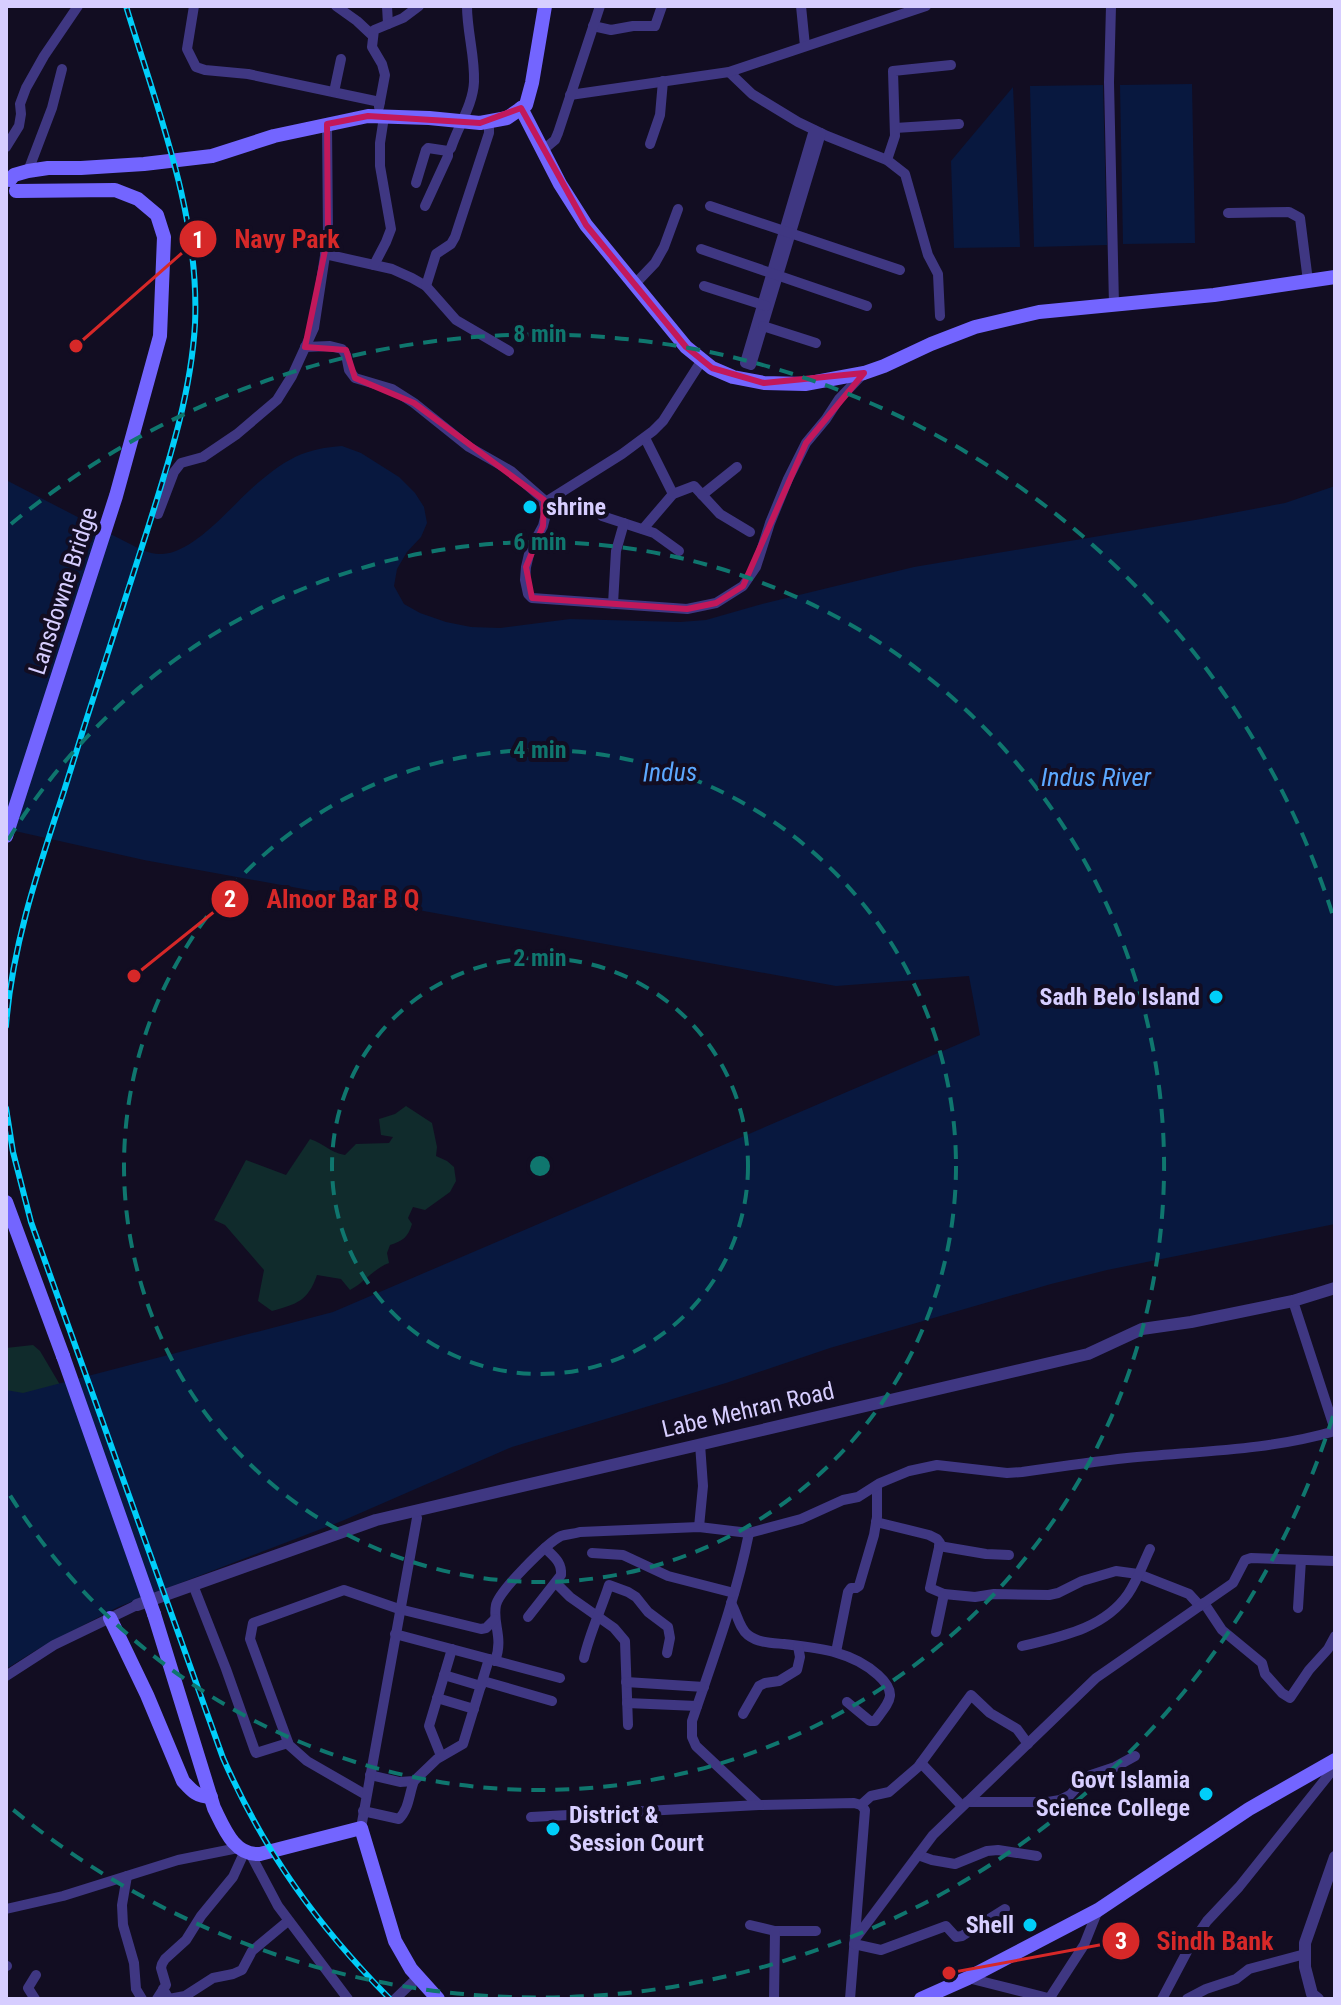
<svg xmlns="http://www.w3.org/2000/svg" width="1341" height="2005" font-family="'Roboto Condensed',sans-serif">
<style>
.green{fill:#102b2c}
.water{fill:#08183f}
.lines{fill:none;stroke-linecap:round;stroke-linejoin:round}
.minor{stroke:#3f3782;stroke-width:10}
.tertiary{stroke:#3f3782;stroke-width:12}
.secondary{stroke:#7365ff;stroke-width:14}
.rail-casing{stroke:#00cef9;stroke-width:6}
.rail{stroke:#120d22;stroke-width:3;stroke-dasharray:9;stroke-linecap:butt}
.secondary-bridge{stroke:#7365ff;stroke-width:14}
.marked{fill:none;stroke:#c2185b;stroke-width:6;stroke-linejoin:round}
.ring{fill:none;stroke:#0f766e;stroke-width:4;stroke-dasharray:14 10}
.poi-dot{fill:#00cef9;stroke:#120d22;stroke-width:3}
.labels{text-anchor:middle;dominant-baseline:central;stroke-width:8;stroke-linejoin:round;paint-order:stroke}
.poi-label{font-size:24px;font-weight:bold;fill:#d7ceff;stroke:#120d22;text-anchor:end}
.street-label{font-size:24px;fill:#d7ceff;stroke:#120d22}
.water-label{font-size:26px;font-style:italic;fill:#5ca8ff;stroke:#120d22}
.centre{fill:#0f766e;stroke:#120d22;stroke-width:4}
.ring-label{font-size:24px;text-anchor:middle;font-weight:bold;fill:#0f766e;stroke:#120d22;stroke-width:8;stroke-linejoin:round;paint-order:stroke}
.leader{fill:none;stroke:#d62828;stroke-width:3}
.callout-dot{fill:#d62828;stroke:#120d22;stroke-width:3}
.mark-label{font-size:24px;text-anchor:middle;font-weight:bold;fill:#fff}
.callout-label{font-size:26px;text-anchor:middle;font-weight:bold;fill:#d62828;stroke:#120d22;stroke-width:8;stroke-linejoin:round;paint-order:stroke}
</style>
<rect width="100%" height="100%" fill="#120d22"/>
<g class="green">
<path d="M406,1106L432,1123L437,1147L436,1156L447,1161L454,1167L456,1181L450,1192L425,1210L413,1207L408,1218L412,1224C408,1237 403,1241 390,1245L387,1253L389,1263C373,1269 365,1282 350,1290L341,1279L317,1275C308,1301 297,1304 272,1311L258,1301L264,1270L225,1225L214,1220L246,1160L286,1175L310,1139C325,1144 329,1152 345,1155L356,1144L389,1143L393,1137L381,1135L379,1119L395,1114Z"/>
<polygon points="33,1345 40,1351 66,1395 6,1393 6,1348"/>
</g>
<g class="water">
<polygon points="1192,84 1195,243 1123,244 1120,85"/>
<polygon points="1103,85 1107,245 1034,247 1030,86"/>
<polygon points="1013,87 1020,247 954,248 951,161"/>
<path d="M342,446L361,453L399,477L415,493L424,507L427,523L421,537L407,552L397,569L394,586L404,604L420,613L446,622L471,627L500,628L570,619L680,622L706,620L762,604L914,567L1201,519L1285,503L1335,486V1224L1107,1270L1051,1284L830,1348L726,1383L512,1447L342,1521L118,1607L38,1649L6,1669V1390L23,1393L333,1312L980,1035L969,976L836,986L144,860L6,829V480L128,543C138,548 150,555 162,554C193,553 229,509 250,490C263,478 279,465 295,457C310,450 326,447 342,446Z"/>
</g>
<g class="lines">
<g class="minor">
<polyline points="194,6 187,49 196,67 205,70 248,74 380,102"/>
<polyline points="336,6 357,21 373,36"/>
<polyline points="387,6 388,24"/>
<polyline points="801,6 805,46"/>
<polyline points="1111,6 1109,82 1114,305"/>
<polyline points="593,26 611,30 633,26 655,26 662,6"/>
<polyline points="729,72 752,94 798,122 827,136 887,160 905,174 928,255 938,274 940,316"/>
<polyline points="334,92 341,59"/>
<polyline points="570,95 729,72 926,6"/>
<polyline points="379,107 385,75 382,64 372,47 374,30 403,18 419,6"/>
<polyline points="895,128 959,124"/>
<polyline points="814,130 745,363 751,365 821,133"/>
<polyline points="650,144 660,115 663,81"/>
<polyline points="6,147 19,126 21,114 20,104 26,88 44,56 78,6"/>
<polyline points="543,150 555,140 558,133 600,6"/>
<polyline points="887,160 895,136 893,71 951,65"/>
<polyline points="28,171 52,108 62,69"/>
<path d="M416,183L426,150L428,148L448,151L451,148C458,126 473,105 474,82C475,56 467,32 467,6"/>
<polyline points="425,206 448,156 448,151"/>
<polyline points="710,206 900,270"/>
<polyline points="1228,213 1289,212 1300,218 1308,281"/>
<polyline points="701,249 867,306"/>
<polyline points="325,254 392,269 412,278 426,286 456,320 509,351"/>
<polyline points="374,265 386,242 391,229 380,166 380,143 384,117"/>
<polyline points="634,285 655,263 664,247 678,209"/>
<polyline points="426,286 436,254 451,244 455,237 489,133 489,122"/>
<polyline points="704,286 766,306"/>
<polyline points="763,326 816,343"/>
<polyline points="305,347 330,346 342,349 346,355 349,370 355,378 392,389 414,403 469,447 511,471 543,499 546,514 543,526 530,550 526,567 525,580 528,594 532,598 687,609 716,603 743,586 756,567 770,523 788,479 806,443 826,419 839,399 863,374"/>
<polyline points="645,438 673,494"/>
<polyline points="702,495 737,467"/>
<polyline points="544,503 622,454 653,431 663,421 702,360"/>
<polyline points="158,514 174,472 181,463 203,457 237,434 277,400 292,376 314,328 328,236 327,124"/>
<polyline points="602,516 654,533 679,551"/>
<polyline points="643,529 673,494 694,486 720,514 750,532"/>
<polyline points="613,604 616,551 624,523"/>
<polyline points="1293,1301 1335,1430"/>
<polyline points="876,1522 929,1535 937,1539 940,1543 930,1588 944,1594"/>
<polyline points="699,1527 703,1486 700,1444"/>
<path d="M749,1533C736,1598 713,1659 692,1721V1737L696,1746L759,1805L854,1803L861,1805L865,1810L850,1999"/>
<polyline points="939,1546 986,1554 1009,1555"/>
<polyline points="592,1553 623,1555 668,1576 734,1593"/>
<polyline points="556,1583 570,1597 614,1628 625,1641 628,1725"/>
<polyline points="193,1585 226,1669 255,1751 256,1753 288,1743"/>
<path d="M731,1603C737,1613 739,1628 748,1635C758,1643 773,1643 784,1644C818,1648 852,1651 878,1675C899,1694 889,1702 875,1721H870L847,1702"/>
<polyline points="1204,1603 1222,1630 1262,1663 1265,1674 1282,1693 1290,1698 1309,1670 1328,1649 1335,1636"/>
<polyline points="1298,1608 1301,1560"/>
<path d="M528,1617L561,1575C562,1562 554,1557 545,1548"/>
<polyline points="936,1632 944,1594 975,1597 994,1594 1049,1595 1058,1593 1082,1581 1116,1571 1138,1574 1189,1594 1200,1606"/>
<polyline points="395,1634 560,1678"/>
<path d="M1022,1646C1059,1637 1104,1629 1128,1594C1137,1581 1143,1564 1150,1549"/>
<polyline points="836,1652 848,1592 851,1588 856,1588 859,1586 874,1535 877,1517 877,1486"/>
<path d="M584,1658C590,1632 601,1610 609,1585L628,1592L636,1597L648,1612L668,1627L670,1638L667,1653"/>
<path d="M495,1661C504,1637 492,1624 496,1605C499,1591 547,1543 561,1536C567,1534 574,1534 580,1532L699,1527L749,1533L801,1519L843,1500L858,1497L880,1483L909,1471L937,1465L1007,1473L1022,1472C1057,1467 1092,1462 1127,1458C1197,1451 1267,1451 1335,1431"/>
<polyline points="444,1675 481,1686"/>
<polyline points="6,1676 54,1645 137,1605"/>
<polyline points="483,1681 552,1701"/>
<polyline points="626,1682 704,1687"/>
<polyline points="437,1698 474,1709"/>
<polyline points="627,1703 697,1706"/>
<polyline points="743,1714 759,1686 765,1683 779,1681 797,1670 800,1657 798,1646"/>
<polyline points="441,1756 429,1726 452,1649"/>
<polyline points="921,1763 962,1806"/>
<polyline points="370,1775 400,1782 414,1781 437,1759 463,1744 489,1659"/>
<polyline points="366,1795 307,1761 289,1745 250,1639 253,1623 344,1590 399,1609 481,1629 486,1628 495,1619"/>
<polyline points="967,1802 1048,1802 1060,1800 1070,1795 1080,1784 1091,1775 1115,1767 1135,1756"/>
<polyline points="861,1805 871,1796 889,1792 918,1767 971,1695 990,1713 1017,1729 1028,1744"/>
<path d="M363,1811L399,1819C409,1809 409,1794 414,1781"/>
<polyline points="531,1817 759,1805"/>
<polyline points="361,1828 417,1518"/>
<polyline points="251,1855 278,1906 348,1999"/>
<polyline points="918,1855 932,1860 955,1864 987,1851 998,1850 1037,1856"/>
<polyline points="127,1876 122,1905 123,1925 134,1963 136,1989 142,1999"/>
<polyline points="6,1909 63,1896 178,1860 238,1848"/>
<polyline points="750,1925 775,1931 816,1931"/>
<polyline points="855,1939 933,1835 1096,1678 1233,1583 1245,1560 1251,1558 1335,1561"/>
<polyline points="854,1944 881,1950 946,1926 956,1937 962,1936 1005,1909"/>
<polyline points="6,1966 7,1966"/>
<polyline points="968,1978 1052,1999"/>
<polyline points="163,1989 169,1999 185,1996 213,1978 233,1974 242,1970 252,1951 288,1921"/>
<polyline points="35,1999 28,1988 36,1975"/>
<polyline points="157,1999 166,1985 161,1968 162,1964 165,1959 186,1940 201,1916 233,1877 244,1853"/>
<polyline points="395,1999 418,1977"/>
<polyline points="774,1999 775,1931"/>
<polyline points="1049,1999 1084,1945 1098,1910"/>
<polyline points="1162,1999 1190,1946 1207,1921 1239,1887 1335,1767"/>
<polyline points="1187,1999 1206,1989 1236,1979 1249,1969 1305,1954"/>
</g>
<g class="tertiary">
<polyline points="137,1605 376,1520 1088,1354 1142,1329 1191,1322 1293,1301 1335,1288"/>
<polyline points="1318,1999 1312,1994 1305,1967 1305,1943 1335,1857"/>
</g>
<g class="secondary">
<polyline points="521,108 560,184 586,225 686,347 712,368 733,377 764,383 805,384 864,373 884,366 931,344 975,327 1039,312 1214,295 1335,277"/>
<polyline points="10,180 14,175 28,171 48,168 81,168 144,164 212,156 274,136 368,116 429,118 480,123 507,118 526,105 532,83 545,6"/>
<polyline points="6,836 116,496 160,336 164,237 157,215 138,199 115,190 16,191"/>
<polyline points="6,1202 63,1356"/>
<path d="M154,1614L214,1808C224,1828 234,1856 260,1854L361,1828L395,1941L411,1969L438,1999"/>
<path d="M110,1618L147,1695L183,1781C192,1791 197,1797 211,1797"/>
<polyline points="921,1999 968,1978 1098,1910 1249,1809 1335,1760"/>
</g>
<g class="rail-casing">
<g id="rail">
<path d="M6,1026C12,945 39,867 64,791C91,704 119,617 147,531C168,464 191,395 195,324C200,215 157,109 126,6"/>
<path d="M6,1108L13,1152L31,1222L223,1758C265,1853 317,1925 390,1999"/>
</g>
</g>
<use href="#rail" class="rail"/>
<polyline class="secondary-bridge" points="63,1356 154,1614"/>
</g>
<path class="marked" d="M521,108L586,225L686,347L712,368L764,383L864,373L806,443L743,586L716,603L687,609L532,598L526,567L543,526L544,500L414,403L355,378L346,350L305,347L328,236L327,124L368,116L480,123Z"/>
<g class="ring">
<circle cx="540" cy="1166" r="208"/>
<circle cx="540" cy="1166" r="416"/>
<path d="M8 840A624 624 0 1 1 8 1492"/>
<path d="M1333 1416A832 832 0 0 1 11 1808M11 524A832 832 0 0 1 1333 916"/>
</g>
<g class="poi-dot">
<circle cx="530" cy="507" r="8"/>
<circle cx="1216" cy="997" r="8"/>
<circle cx="1206" cy="1794" r="8"/>
<circle cx="553" cy="1829" r="8"/>
<circle cx="1030" cy="1925" r="8"/>
</g>
<g class="labels">
<g class="poi-label">
<text x="546" y="507" text-anchor="start">shrine</text>
<text x="1200" y="997">Sadh Belo Island</text>
<text x="1190" y="1780">Govt Islamia<tspan x="1190" dy="28">Science College</tspan></text>
<text x="569" y="1815" text-anchor="start">District &amp;<tspan x="569" dy="28">Session Court</tspan></text>
<text x="1014" y="1925">Shell</text>
</g>
<g class="street-label">
<text transform="translate(63 591) rotate(-72)">Lansdowne Bridge</text>
<text transform="translate(748 1410) rotate(-13)">Labe Mehran Road</text>
</g>
<g class="water-label">
<text transform="translate(670 772) rotate(-1)">Indus</text>
<text x="1096" y="777">Indus River</text>
</g>
</g>
<circle cx="540" cy="1166" r="12" class="centre"/>
<g class="ring-label">
<text x="540" y="342">8 min</text>
<text x="540" y="550">6 min</text>
<text x="540" y="758">4 min</text>
<text x="540" y="966">2 min</text>
</g>
<path class="leader" d="M76 346L198 239M134 976L230 899M949 1973L1121 1941"/>
<g class="callout-dot">
<circle cx="76" cy="346" r="8"/>
<circle cx="134" cy="976" r="8"/>
<circle cx="949" cy="1973" r="8"/>
<circle cx="198" cy="239" r="20"/>
<circle cx="230" cy="899" r="20"/>
<circle cx="1121" cy="1941" r="20"/>
</g>
<g class="mark-label">
<text x="198" y="248">1</text>
<text x="230" y="907">2</text>
<text x="1121" y="1949">3</text>
</g>
<g class="callout-label">
<text x="287" y="248">Navy Park</text>
<text x="343" y="908">Alnoor Bar B Q</text>
<text x="1215" y="1950">Sindh Bank</text>
</g>
<rect width="1341" height="2005" fill="none" stroke="#d7ceff" stroke-width="16"/>
</svg>
